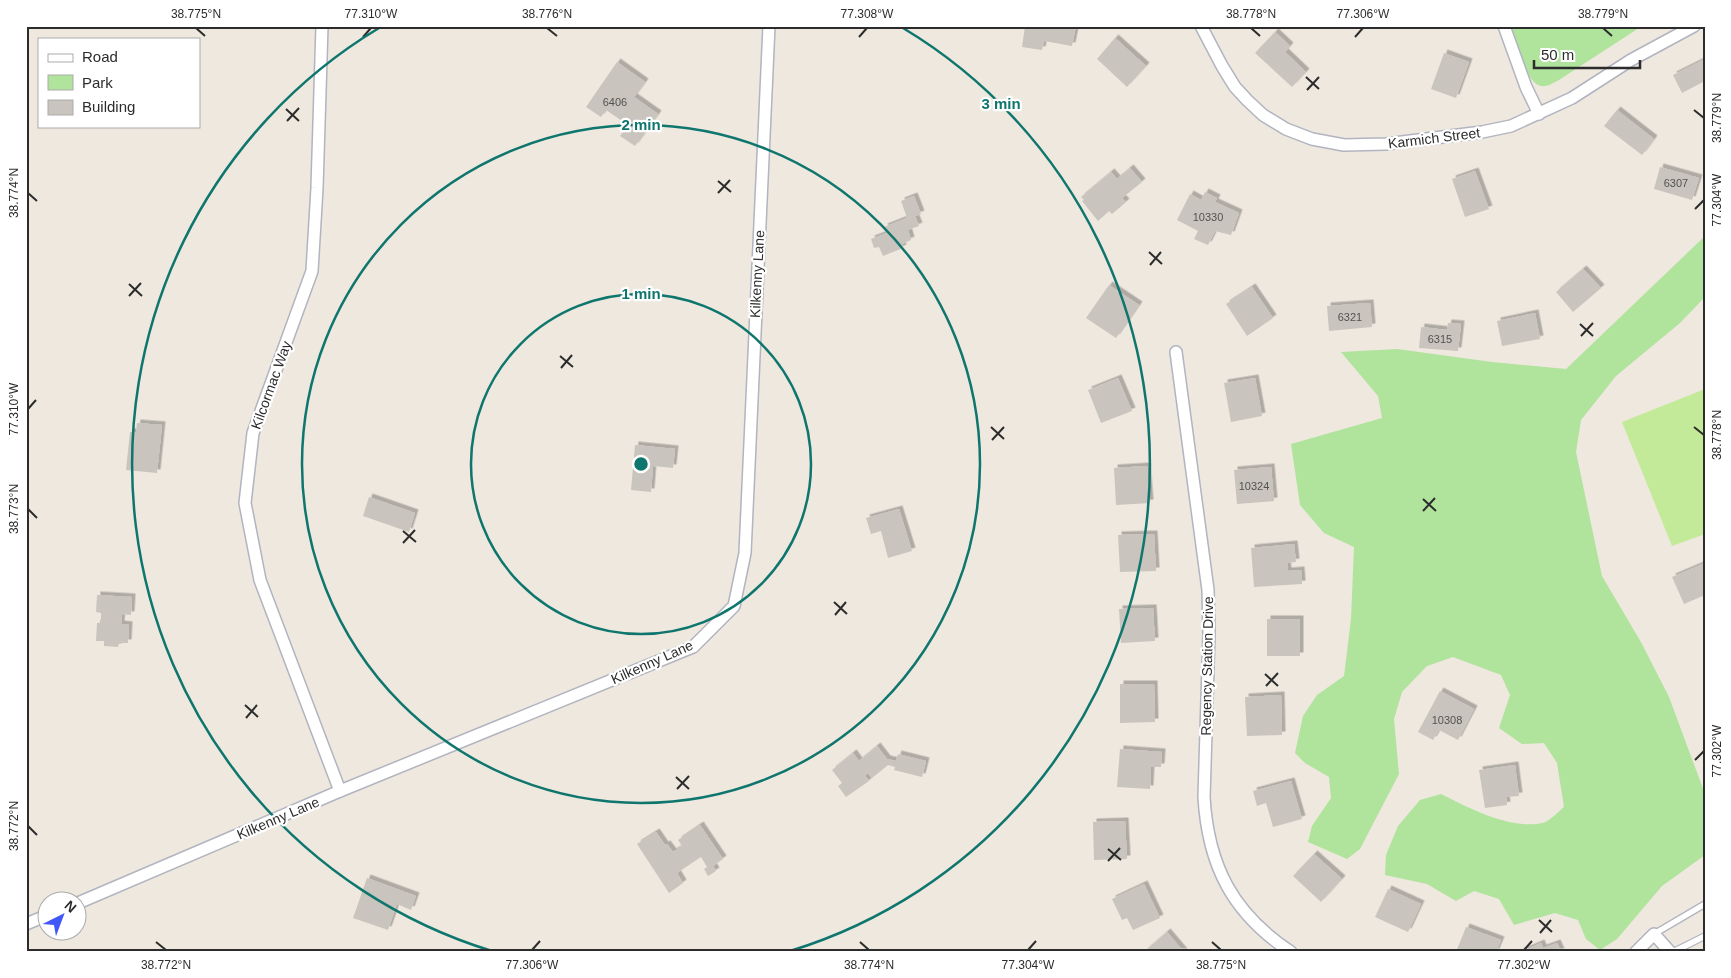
<svg xmlns="http://www.w3.org/2000/svg" width="1731" height="978" font-family="Helvetica,sans-serif">
<style>
.green{fill:#b0e39c}
.pitch{fill:#c2ea98}
.building{fill:#c9c5be;filter:url(#shadow)}
.lines{fill:none;stroke-linecap:round;stroke-linejoin:round}
.service-casing{stroke:#b2b4bf;stroke-width:8}
.minor-casing{stroke:#b2b4bf;stroke-width:14}
.service{stroke:#fff;stroke-width:5.5}
.minor{stroke:#fff;stroke-width:11}
.ticks{fill:none;stroke:#2c2c2c;stroke-width:2}
.ring{fill:none;stroke:#0f766e;stroke-width:2.5}
.labels{text-anchor:middle;dominant-baseline:central;stroke-width:4.5;stroke-linejoin:round;paint-order:stroke}
.number-label{font-size:11px;fill:#535250}
.street-label{font-size:14px;fill:#2c2c2c;stroke:#fff}
.centre{fill:#0f766e;stroke:#fff;stroke-width:2.5}
.ring-label{font-size:15px;text-anchor:middle;font-weight:bold;fill:#0f766e;stroke:#fff;stroke-width:4.5;stroke-linejoin:round;paint-order:stroke}
.neatline{fill:none;stroke:#2c2c2c;stroke-width:2}
.ticks-label{font-size:12px;text-anchor:middle;fill:#2c2c2c}
</style>
<defs>
<filter id="shadow"><feDropShadow dx="3.5" dy="-3.5" stdDeviation="0" flood-color="#0004"/></filter>
</defs>
<rect width="100%" height="100%" fill="#eee8df"/>
<g class="green">
<path d="M1512,26H1642L1559,80C1553,83 1548,87 1541,86C1526,84 1514,39 1512,26Z"/>
<path d="M1705,236V297L1680,323L1616,376L1581,420L1576,452L1602,576L1642,644L1669,697L1705,794V855L1662,886L1617,939L1600,950L1586,939L1578,920L1555,913L1514,925L1499,899L1474,891L1456,901L1427,884L1385,875L1386,855L1398,826L1420,800L1441,794C1469,808 1510,830 1543,823C1550,821 1559,811 1564,807L1557,763L1544,743L1522,744L1499,728L1510,695L1501,675L1453,657L1427,666L1402,692L1394,719L1399,774L1360,849L1347,859L1308,842L1312,826L1331,798L1329,777L1305,763L1295,753L1303,716L1317,695L1344,676L1351,619L1354,547L1324,533L1300,505L1291,444L1382,418L1378,396L1341,352L1397,349L1492,362L1566,369Z"/>
</g>
<polygon class="pitch" points="1705,389 1705,534 1672,546 1622,422"/>
<g class="building">
<polygon points="1025,26 1076,26 1072,46 1044,41 1042,50 1022,47"/>
<polygon points="1275,32 1290,46 1285,52 1306,72 1292,87 1255,53"/>
<polygon points="1115,38 1146,66 1127,87 1097,59"/>
<polygon points="1444,53 1469,62 1456,98 1431,89"/>
<polygon points="1705,59 1705,81 1682,93 1673,75"/>
<polygon points="617,62 645,82 634,97 658,114 635,146 620,136 628,125 606,110 601,117 586,107"/>
<polygon points="1617,110 1654,139 1642,155 1604,126"/>
<polygon points="1660,167 1699,178 1692,200 1654,189"/>
<polygon points="1130,168 1142,182 1122,198 1126,202 1112,214 1109,211 1098,221 1082,201 1084,200 1081,197 1111,172 1117,179"/>
<polygon points="1475,171 1489,209 1465,217 1452,179"/>
<polygon points="1205,192 1217,198 1215,202 1239,213 1231,235 1215,231 1208,245 1194,239 1198,231 1177,220 1190,194 1201,200"/>
<polygon points="914,196 921,214 915,216 919,226 908,230 911,240 902,244 903,248 883,256 879,247 874,248 871,239 887,233 884,227 907,218 901,201"/>
<polygon points="1583,269 1601,288 1573,312 1556,292"/>
<polygon points="1109,285 1139,305 1116,338 1086,318"/>
<polygon points="1252,287 1273,318 1247,336 1226,304"/>
<polygon points="1370,303 1372,327 1329,331 1327,306"/>
<polygon points="1535,313 1540,339 1502,346 1497,321"/>
<polygon points="1448,323 1461,324 1458,351 1419,348 1421,327 1447,330"/>
<polygon points="1118,378 1132,411 1101,423 1088,390"/>
<polygon points="1255,378 1262,416 1231,422 1224,383"/>
<polygon points="137,423 162,425 157,473 126,470 130,432 136,432"/>
<polygon points="635,445 675,449 673,468 653,466 651,492 631,490"/>
<polygon points="1147,466 1150,503 1116,505 1114,468"/>
<polygon points="1271,467 1274,501 1237,504 1234,470"/>
<polygon points="369,497 415,513 409,532 363,516"/>
<polygon points="899,509 912,551 888,558 881,531 871,534 866,518"/>
<polygon points="1154,534 1156,571 1120,572 1118,535"/>
<polygon points="1294,544 1296,562 1287,563 1288,571 1301,570 1302,584 1254,587 1251,548"/>
<polygon points="1705,563 1705,595 1684,604 1672,577"/>
<polygon points="97,595 132,597 131,615 122,614 121,624 129,625 128,643 119,643 118,647 104,646 104,641 96,641 97,623 101,623 101,613 96,612"/>
<polygon points="1153,608 1155,641 1121,643 1119,609"/>
<rect x="1267" y="619" width="33" height="37"/>
<polygon points="1120,684 1154,684 1155,722 1120,723"/>
<polygon points="1440,691 1474,709 1458,740 1439,730 1433,740 1418,732"/>
<polygon points="1281,695 1282,735 1247,736 1245,697"/>
<polygon points="877,746 887,759 896,761 898,754 926,761 922,777 894,770 895,767 888,765 872,778 868,773 865,776 869,781 846,797 838,786 842,783 832,770 853,753 859,761"/>
<polygon points="1120,749 1162,752 1161,767 1151,767 1150,789 1117,787"/>
<polygon points="1515,765 1519,796 1506,797 1507,805 1485,808 1479,770"/>
<polygon points="1291,781 1302,819 1273,827 1266,803 1257,806 1253,791"/>
<polygon points="1125,821 1127,859 1094,860 1093,822"/>
<polygon points="700,825 723,859 713,866 716,871 708,876 704,869 707,867 701,857 677,873 683,883 669,893 637,844 656,832 665,845 667,844 673,852 682,846 678,840"/>
<polygon points="1314,854 1342,879 1321,902 1293,876"/>
<polygon points="367,878 416,896 411,910 397,904 388,930 353,918"/>
<polygon points="1144,884 1160,918 1133,930 1127,918 1122,920 1112,899"/>
<polygon points="1388,889 1421,904 1408,932 1375,917"/>
<polygon points="1466,927 1501,940 1496,952 1456,952"/>
<polygon points="1167,932 1184,952 1144,952"/>
<polygon points="1541,943 1543,948 1557,943 1561,952 1520,952"/>
</g>
<g class="lines">
<g class="service-casing">
<g id="service">
<polyline points="1654,934 1705,904"/>
<polyline points="1673,952 1705,936"/>
</g>
</g>
<g class="minor-casing">
<g id="minor">
<polyline points="322,26 317,188 312,271 253,433 245,503 260,580 340,791"/>
<polyline points="1201,26 1222,66 1235,87 1247,100 1263,115 1286,129 1312,139 1344,145 1386,144 1482,132 1511,126 1572,98 1631,60 1694,26"/>
<polyline points="1504,26 1526,87 1539,114"/>
<path d="M1176,352L1208,590L1209,634L1204,797C1208,866 1233,914 1291,952"/>
<polyline points="78,903 340,791 693,647 734,606 745,553 769,26"/>
<polyline points="26,924 48,915"/>
<polyline points="1636,952 1654,934 1670,952"/>
</g>
</g>
<use href="#service" class="service"/>
<use href="#minor" class="minor"/>
</g>
<path class="ticks" d="M196,28L205,36M547,28L557,36M1251,28L1260,36M1603,28L1612,36M363,37L371,28M859,37L867,28M1355,37L1363,28M1306,77L1319,89M1307,90L1319,77M286,109L299,121M1694,110L1704,118M287,121L299,108M718,181L731,192M28,193L37,201M718,193L730,180M1695,209L1704,200M1149,252L1162,264M1150,265L1161,252M129,284L142,296M129,296L141,283M1580,324L1593,336M1581,336L1593,323M560,356L573,367M561,368L572,355M28,409L36,400M991,427L1004,439M1694,427L1704,435M992,440L1004,427M1423,499L1436,511M28,509L37,518M1423,511L1435,498M403,531L416,542M403,543L415,530M834,602L847,614M835,615L846,602M1265,674L1278,686M1266,686L1278,673M245,705L258,717M246,718L257,705M1695,760L1704,751M676,777L689,789M677,789L689,776M28,826L37,835M1108,849L1121,860M1108,861L1120,848M1539,920L1552,932M1540,933L1551,920M156,942L166,950M860,942L869,950M1212,942L1221,950M532,950L540,941M1028,950L1036,941M1524,950L1532,941"/>
<g class="ring">
<circle cx="641" cy="464" r="170"/>
<circle cx="641" cy="464" r="339"/>
<path d="M492 951A509 509 0 0 1 379 28M903 28A509 509 0 0 1 790 951"/>
</g>
<g class="labels">
<g class="number-label">
<text x="615" y="102">6406</text>
<text x="1676" y="183">6307</text>
<text x="1208" y="217">10330</text>
<text x="1350" y="317">6321</text>
<text x="1440" y="339">6315</text>
<text x="1254" y="486">10324</text>
<text x="1447" y="720">10308</text>
</g>
<g class="street-label">
<text transform="translate(1434 138) rotate(-7)">Karmich Street</text>
<text transform="translate(757 274) rotate(-87)">Kilkenny Lane</text>
<text transform="translate(271 385) rotate(-70)">Kilcormac Way</text>
<text transform="translate(652 662) rotate(-24)">Kilkenny Lane</text>
<text transform="translate(1207 666) rotate(-89)">Regency Station Drive</text>
<text transform="translate(278 818) rotate(-23)">Kilkenny Lane</text>
</g>
</g>
<circle cx="641" cy="464" r="8" class="centre"/>
<g class="ring-label">
<text x="1001" y="109">3 min</text>
<text x="641" y="130">2 min</text>
<text x="641" y="299">1 min</text>
</g>
<rect width="1731" height="978" fill="none" stroke="#ffffff" stroke-width="55"/>
<rect x="38" y="38" width="162" height="90" fill="#ffffff" stroke="#ababab"/>
<rect x="48" y="54" width="25" height="8" fill="#ffffff" stroke="#ababab"/>
<text x="82" y="62" font-size="15" fill="#2c2c2c">Road</text>
<rect x="48" y="75" width="25" height="15" fill="#b0e39c" stroke="#ababab"/>
<text x="82" y="88" font-size="15" fill="#2c2c2c">Park</text>
<rect x="48" y="100" width="25" height="15" fill="#c9c5be" stroke="#ababab"/>
<text x="82" y="112" font-size="15" fill="#2c2c2c">Building</text>
<g transform="translate(62 916) rotate(42)"><circle r="24" fill="#ffffff" stroke="#ababab"/>
<path d="M0-4L9 19L0 12L-9 19Z" fill="#4158f9"/>
<text y="-8" font-size="14" font-weight="bold" text-anchor="middle" fill="#2c2c2c">N</text>
</g>
<path d="M1534 60v8h106v-8" fill="none" stroke="#2c2c2c" stroke-width="2.5"/>
<text x="1541" y="60" font-size="15" fill="#2c2c2c" stroke="#ffffff" stroke-width="4" paint-order="stroke">50 m</text>
<rect x="28" y="28" width="1676" height="922" class="neatline"/>
<g class="ticks-label">
<text x="196" y="18">38.775°N</text>
<text x="371" y="18">77.310°W</text>
<text x="547" y="18">38.776°N</text>
<text x="867" y="18">77.308°W</text>
<text x="1251" y="18">38.778°N</text>
<text x="1363" y="18">77.306°W</text>
<text x="1603" y="18">38.779°N</text>
<text transform="translate(1717 118) rotate(-90)" y="4">38.779°N</text>
<text transform="translate(14 193) rotate(-90)" y="4">38.774°N</text>
<text transform="translate(1717 200) rotate(-90)" y="4">77.304°W</text>
<text transform="translate(14 409) rotate(-90)" y="4">77.310°W</text>
<text transform="translate(1717 435) rotate(-90)" y="4">38.778°N</text>
<text transform="translate(14 509) rotate(-90)" y="4">38.773°N</text>
<text transform="translate(1717 751) rotate(-90)" y="4">77.302°W</text>
<text transform="translate(14 826) rotate(-90)" y="4">38.772°N</text>
<text x="166" y="969">38.772°N</text>
<text x="532" y="969">77.306°W</text>
<text x="869" y="969">38.774°N</text>
<text x="1028" y="969">77.304°W</text>
<text x="1221" y="969">38.775°N</text>
<text x="1524" y="969">77.302°W</text>
</g>
</svg>
